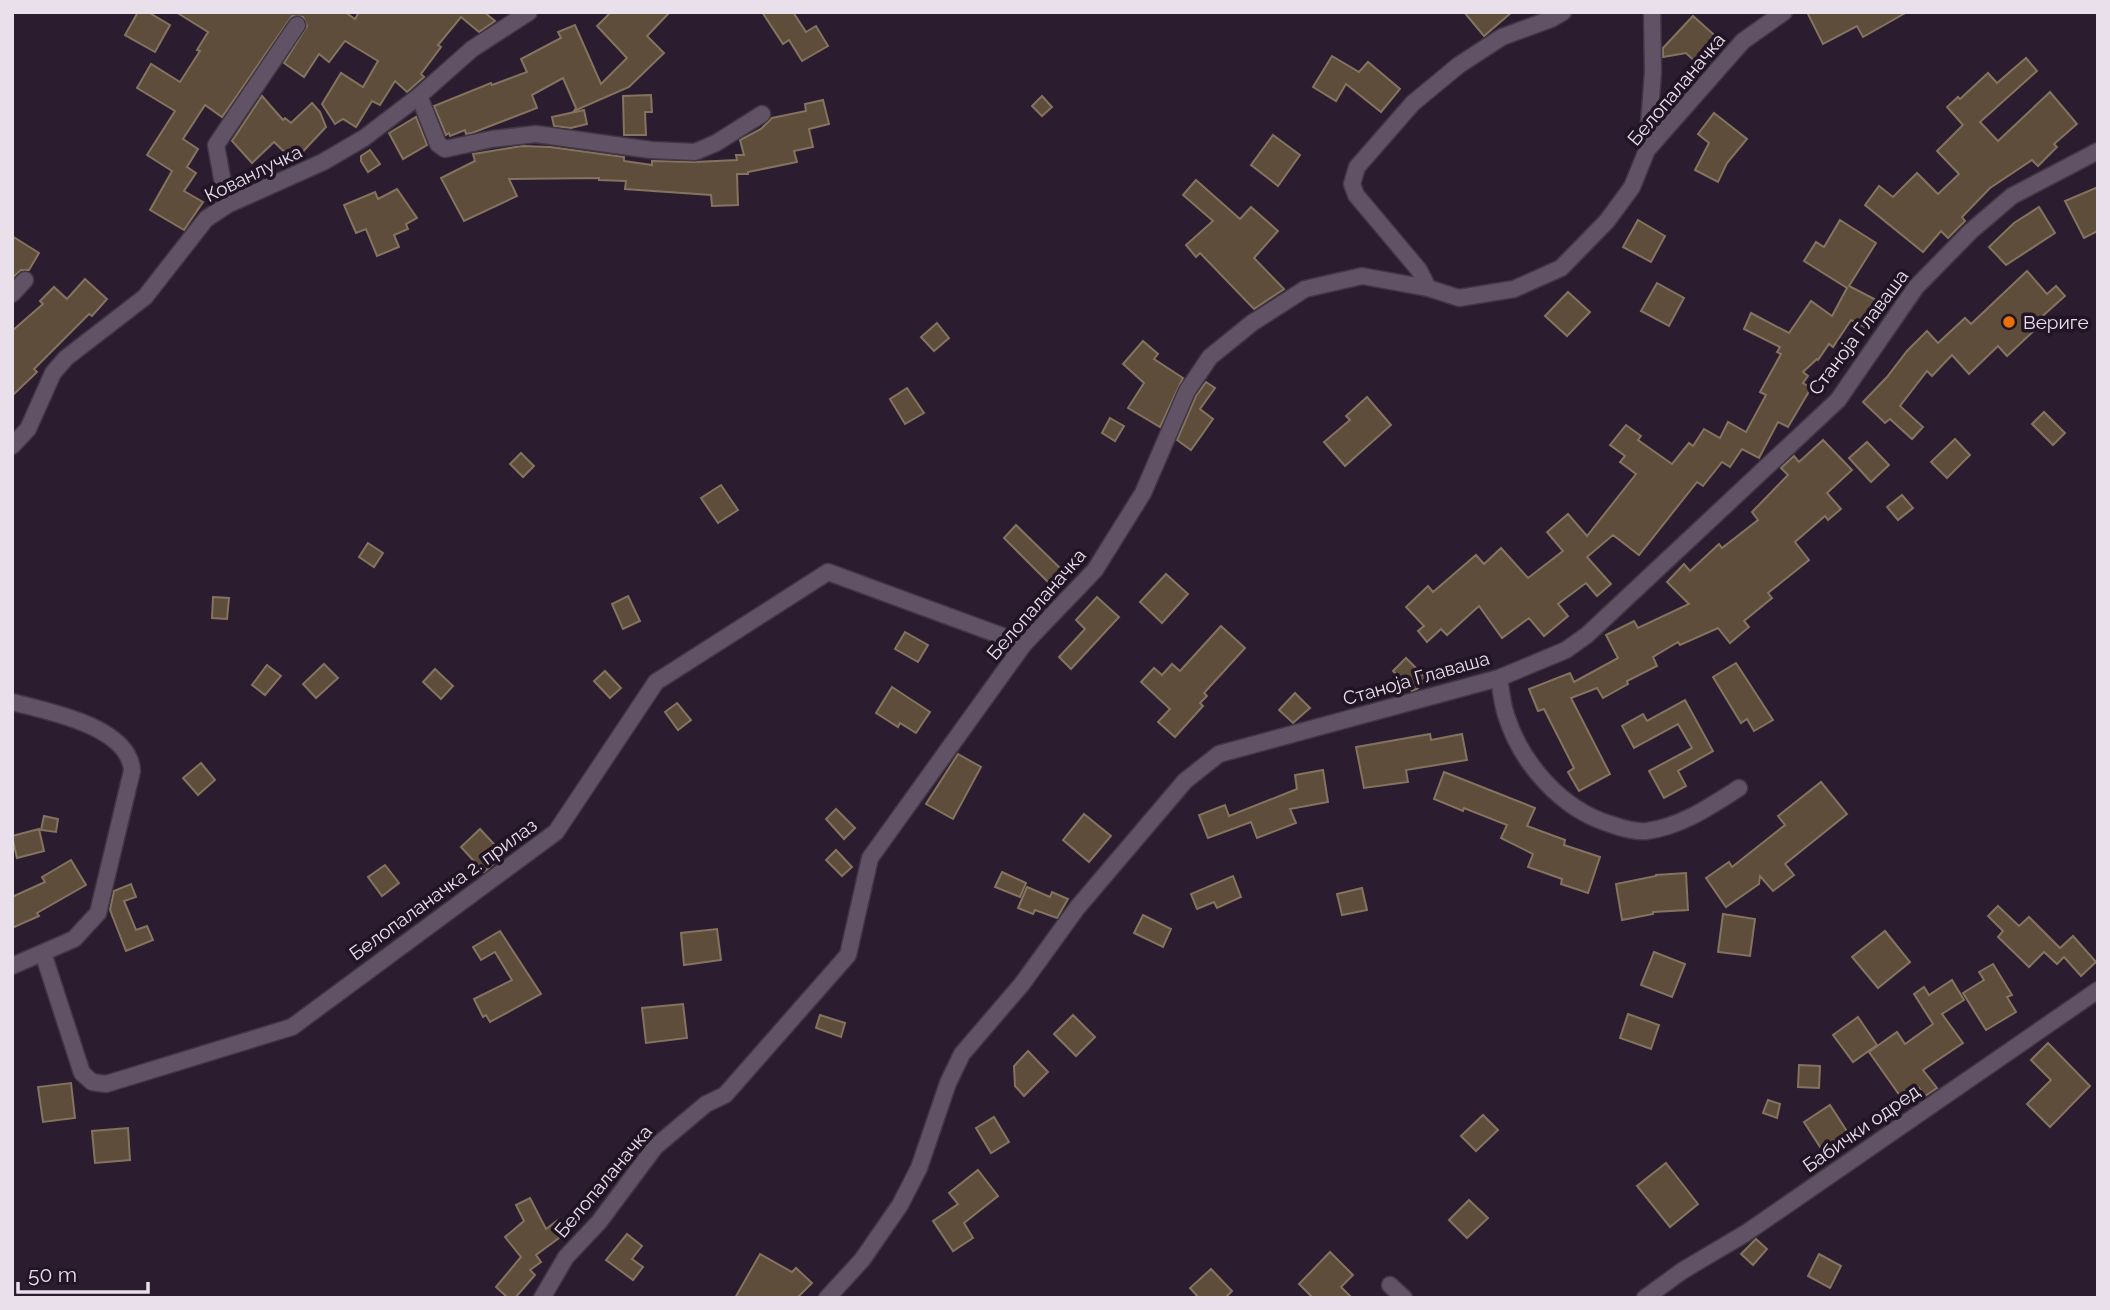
<svg xmlns="http://www.w3.org/2000/svg" width="2110" height="1310" font-family="Raleway,sans-serif">
<style>
.building{fill:#5d4d3a;stroke:#84735f;stroke-width:2}
.lines{fill:none;stroke-linecap:round;stroke-linejoin:round}
.minor-casing{stroke:#423745;stroke-width:19}
.minor{stroke:#615266;stroke-width:16}
.food-dot{fill:#e8710a;stroke:#211425;stroke-width:2.5}
.labels{text-anchor:middle;dominant-baseline:central;stroke-width:7;stroke-linejoin:round;paint-order:stroke}
.street-label{font-size:19px;fill:#e9e0ec;stroke:#211425}
.poi-label{font-size:19px;fill:#e9e0ec;stroke:#211425;text-anchor:start}
</style>
<rect width="100%" height="100%" fill="#2b1d2f"/>
<g class="building">
<polygon points="138,12 148,12 170,25 155,52 125,35"/>
<polygon points="176,12 345,12 355,19 359,12 484,12 495,21 479,32 461,17 438,45 441,47 421,74 424,77 407,92 395,81 380,105 372,101 356,127 343,119 335,124 322,104 341,73 363,87 378,61 345,41 329,62 319,54 304,77 284,63 307,26 303,17 292,16 222,117 205,105 183,139 198,149 187,167 196,173 184,191 203,202 184,230 150,210 172,171 147,155 175,111 137,88 151,64 180,82 200,51 197,50 208,32"/>
<polygon points="611,12 670,12 647,36 664,53 629,87 574,111 576,108 563,78 532,95 537,108 472,133 466,134 465,130 450,136 449,133 446,135 434,106 491,83 492,85 527,72 521,59 561,38 558,32 575,25 601,84 627,58 597,26"/>
<polygon points="762,12 793,12 806,32 816,26 828,46 802,61 789,40 783,44"/>
<polygon points="1464,12 1512,12 1484,36"/>
<polygon points="1807,12 1907,12 1863,37 1857,26 1823,44"/>
<polygon points="1693,16 1721,41 1699,65 1686,53 1663,57 1663,48"/>
<polygon points="1332,56 1359,72 1368,62 1400,89 1381,112 1346,84 1336,101 1313,87"/>
<polygon points="2026,58 2037,71 1980,122 1998,141 2050,92 2077,124 2054,144 2057,147 2038,166 2032,160 1990,188 1962,217 1965,221 1948,238 1941,231 1923,252 1865,205 1879,186 1893,197 1917,173 1938,194 1959,174 1937,151 1963,125 1947,107 1958,97 1960,99 1988,73 1997,83"/>
<polygon points="651,95 652,112 645,112 646,135 624,135 623,96"/>
<polygon points="262,96 283,120 285,118 291,123 312,103 320,112 326,127 294,161 274,142 252,163 232,141"/>
<polygon points="1042,96 1052,107 1042,116 1032,106"/>
<polygon points="823,100 829,124 809,129 813,147 794,151 797,162 748,172 748,174 737,174 738,205 712,206 711,195 625,189 626,181 599,180 599,178 509,179 517,196 464,221 441,178 475,161 473,154 522,146 550,147 624,157 624,161 652,165 652,161 695,162 737,160 736,155 744,155 740,140 761,129 772,118 806,111 805,104"/>
<polygon points="584,110 587,124 571,128 554,126 552,117"/>
<polygon points="1714,113 1747,139 1727,163 1718,182 1695,170 1709,143 1698,134"/>
<polygon points="416,117 427,145 403,159 389,133"/>
<polygon points="1273,135 1300,155 1278,186 1251,165"/>
<polygon points="370,150 380,164 368,172 361,161 361,156"/>
<polygon points="1196,180 1240,219 1251,207 1278,231 1254,258 1284,289 1254,309 1200,253 1196,257 1186,245 1213,221 1183,195"/>
<polygon points="2098,187 2098,231 2084,238 2065,201"/>
<polygon points="397,189 417,218 406,224 408,229 394,235 399,247 377,256 366,229 356,233 344,205 375,192 378,199"/>
<polygon points="2039,207 2055,233 2006,265 1989,247 2014,223"/>
<polygon points="1638,220 1665,236 1651,262 1623,247"/>
<polygon points="1840,220 1876,243 1849,286 1882,303 1868,329 1851,320 1833,347 1829,344 1818,360 1817,359 1803,372 1808,376 1803,383 1811,388 1788,427 1778,422 1759,458 1742,449 1730,467 1722,462 1703,486 1697,482 1639,555 1613,535 1587,557 1611,584 1597,596 1586,583 1558,604 1568,616 1544,636 1529,618 1502,638 1479,606 1447,635 1441,629 1427,642 1418,631 1424,626 1406,607 1428,586 1433,592 1476,555 1484,564 1501,548 1528,578 1563,551 1547,532 1568,514 1587,536 1636,474 1620,462 1625,456 1610,445 1626,425 1641,436 1638,440 1672,464 1689,443 1693,446 1704,429 1720,438 1728,422 1746,432 1766,395 1760,392 1781,354 1777,352 1780,347 1744,329 1751,313 1789,333 1811,301 1832,316 1847,288 1804,261 1816,242 1824,247"/>
<polygon points="12,236 39,253 29,270 21,270 12,278"/>
<polygon points="2027,271 2047,294 2056,286 2065,296 2037,321 2040,325 2007,356 1998,346 1969,374 1952,355 1932,376 1927,371 1900,406 1923,427 1912,439 1890,419 1885,423 1863,402 1887,377 1907,351 1927,331 1938,343 1965,318 1971,324"/>
<polygon points="85,279 107,299 92,316 89,314 34,369 37,372 12,396 12,331 43,304 40,301 54,287 67,299"/>
<polygon points="1657,283 1684,298 1669,326 1641,311"/>
<polygon points="1568,292 1590,312 1567,336 1545,316"/>
<polygon points="937,323 949,338 934,351 921,337"/>
<polygon points="1143,341 1158,354 1154,359 1183,378 1160,427 1128,408 1144,383 1123,364"/>
<polygon points="1206,382 1215,388 1200,409 1213,419 1191,450 1177,440 1196,396"/>
<polygon points="907,388 924,413 905,424 890,399"/>
<polygon points="1367,397 1391,425 1345,466 1324,442 1350,420 1346,416"/>
<polygon points="2044,412 2065,433 2053,445 2032,424"/>
<polygon points="1110,418 1124,426 1115,441 1102,433"/>
<polygon points="1955,439 1970,455 1947,478 1931,462"/>
<polygon points="1823,440 1852,470 1827,493 1841,509 1828,520 1825,516 1795,542 1809,560 1768,593 1772,598 1744,621 1749,627 1730,643 1718,628 1680,645 1678,642 1653,657 1657,666 1627,681 1628,684 1603,698 1597,688 1571,698 1610,774 1579,791 1568,772 1574,768 1544,709 1538,711 1529,689 1570,673 1574,682 1618,658 1606,635 1634,621 1638,628 1689,604 1667,582 1684,564 1690,571 1719,544 1722,548 1758,520 1752,512 1788,475 1781,468 1794,456 1799,462"/>
<polygon points="1867,442 1889,465 1871,482 1849,458"/>
<polygon points="521,453 534,466 523,477 510,464"/>
<polygon points="721,485 738,510 718,523 701,498"/>
<polygon points="1902,495 1913,508 1898,520 1887,507"/>
<polygon points="1016,525 1061,569 1048,582 1004,538"/>
<polygon points="368,543 383,553 374,567 359,557"/>
<polygon points="1166,574 1188,594 1162,623 1140,602"/>
<polygon points="628,596 640,621 623,629 612,604"/>
<polygon points="213,597 229,598 227,619 212,618"/>
<polygon points="1097,597 1119,617 1071,669 1059,657 1085,629 1076,620"/>
<polygon points="1221,626 1245,648 1204,693 1207,696 1200,703 1203,706 1175,737 1158,722 1170,709 1141,682 1154,668 1162,675 1172,664 1180,671"/>
<polygon points="905,632 928,645 918,662 895,649"/>
<polygon points="1406,658 1427,679 1417,689 1412,691 1393,671"/>
<polygon points="1736,663 1773,720 1754,731 1747,719 1741,723 1713,677"/>
<polygon points="324,664 338,678 316,698 303,684"/>
<polygon points="267,665 281,676 265,695 252,685"/>
<polygon points="435,669 453,686 441,699 423,682"/>
<polygon points="605,671 621,688 610,698 594,681"/>
<polygon points="892,687 930,712 916,733 900,723 898,727 876,713"/>
<polygon points="1295,693 1310,708 1293,723 1279,710"/>
<polygon points="1685,700 1713,751 1678,771 1686,786 1664,798 1649,771 1692,748 1678,724 1634,748 1622,726 1643,714 1647,721"/>
<polygon points="677,703 691,720 678,730 665,712"/>
<polygon points="1430,734 1431,740 1462,734 1467,760 1406,770 1408,782 1364,788 1356,747"/>
<polygon points="958,754 981,767 953,819 926,804"/>
<polygon points="201,763 215,780 198,795 183,778"/>
<polygon points="1323,770 1328,802 1290,809 1296,823 1257,838 1251,822 1208,838 1199,815 1225,805 1229,816 1297,789 1295,775"/>
<polygon points="1444,772 1535,808 1527,826 1565,840 1564,845 1600,857 1588,893 1561,884 1562,879 1528,867 1533,854 1501,838 1507,825 1464,808 1463,811 1434,799"/>
<polygon points="1821,782 1847,814 1785,864 1794,875 1773,891 1760,876 1759,884 1726,907 1706,878 1729,862 1732,867 1785,825 1778,816"/>
<polygon points="836,809 855,828 844,839 826,819"/>
<polygon points="1084,814 1111,836 1089,862 1063,840"/>
<polygon points="44,816 58,819 56,832 41,830"/>
<polygon points="39,829 44,851 17,858 12,836"/>
<polygon points="480,829 504,855 484,872 461,847"/>
<polygon points="836,850 852,867 842,876 826,860"/>
<polygon points="71,860 86,885 37,913 39,916 12,928 12,897 45,882 42,877"/>
<polygon points="385,865 399,883 382,896 368,877"/>
<polygon points="1002,872 1026,883 1020,897 995,887"/>
<polygon points="1686,873 1688,910 1653,912 1653,914 1622,920 1616,884 1656,876 1656,875"/>
<polygon points="1233,876 1241,897 1217,908 1214,902 1197,909 1191,894"/>
<polygon points="131,884 136,897 124,901 136,930 147,926 153,940 126,951 110,910 114,891"/>
<polygon points="1027,887 1050,897 1052,892 1068,899 1057,918 1035,910 1033,914 1018,908"/>
<polygon points="1362,888 1367,910 1342,915 1337,894"/>
<polygon points="1998,906 2019,926 2029,917 2060,948 2073,936 2096,962 2081,976 2064,957 2057,964 2044,952 2029,967 1998,937 2003,931 1988,916"/>
<polygon points="1723,914 1755,919 1750,956 1718,952"/>
<polygon points="1143,915 1171,929 1163,947 1134,933"/>
<polygon points="717,929 721,960 684,965 681,933"/>
<polygon points="500,931 541,994 490,1022 486,1015 483,1017 474,999 512,980 495,952 481,960 473,947"/>
<polygon points="1885,931 1910,962 1878,988 1852,957"/>
<polygon points="1654,952 1685,964 1672,997 1641,985"/>
<polygon points="1993,964 2012,995 2007,997 2016,1012 1986,1030 1963,993 1984,980 1979,972"/>
<polygon points="1952,980 1964,1000 1942,1014 1963,1043 1923,1070 1937,1088 1925,1096 1919,1088 1903,1100 1869,1052 1897,1032 1905,1044 1933,1024 1914,994 1924,987 1929,995"/>
<polygon points="683,1004 687,1038 646,1043 642,1008"/>
<polygon points="1628,1014 1659,1025 1651,1049 1620,1038"/>
<polygon points="820,1015 845,1023 841,1037 816,1028"/>
<polygon points="1073,1015 1095,1037 1076,1056 1054,1034"/>
<polygon points="1858,1017 1877,1045 1853,1062 1833,1035"/>
<polygon points="2048,1043 2090,1086 2050,1127 2027,1104 2051,1080 2031,1060"/>
<polygon points="1028,1051 1048,1072 1024,1096 1015,1086 1014,1066"/>
<polygon points="1799,1065 1820,1066 1819,1088 1798,1087"/>
<polygon points="71,1083 75,1118 43,1122 38,1087"/>
<polygon points="1768,1100 1780,1104 1777,1118 1763,1113"/>
<polygon points="1830,1105 1850,1136 1824,1153 1804,1122"/>
<polygon points="1483,1115 1498,1130 1476,1151 1461,1136"/>
<polygon points="994,1117 1009,1142 991,1153 976,1128"/>
<polygon points="128,1128 130,1160 95,1163 92,1131"/>
<polygon points="1666,1163 1698,1204 1670,1227 1637,1186"/>
<polygon points="978,1170 998,1196 964,1223 973,1238 953,1251 933,1221 958,1204 949,1193"/>
<polygon points="530,1198 546,1229 558,1220 567,1232 536,1255 541,1262 530,1270 535,1275 515,1298 508,1298 496,1287 521,1257 505,1237 524,1221 516,1205"/>
<polygon points="1469,1200 1488,1218 1467,1238 1449,1220"/>
<polygon points="627,1234 642,1246 632,1259 643,1267 633,1280 606,1260"/>
<polygon points="1756,1239 1767,1249 1753,1265 1741,1254"/>
<polygon points="1330,1252 1353,1275 1341,1287 1352,1298 1313,1298 1299,1284"/>
<polygon points="760,1254 792,1272 796,1268 812,1283 797,1298 735,1298"/>
<polygon points="1819,1254 1841,1266 1830,1288 1808,1276"/>
<polygon points="1211,1269 1232,1291 1225,1298 1199,1298 1190,1288"/>
</g>
<g class="lines">
<g class="minor-casing">
<g id="minor">
<polyline points="419,96 438,144 445,149 492,139 536,134 651,150 695,152 716,143 762,114"/>
<polyline points="1647,150 1653,72 1652,12"/>
<polyline points="227,205 216,145 297,25"/>
<polyline points="1428,288 1419,270 1356,195 1352,184 1357,167 1413,103 1459,65 1502,37 1551,19 1563,12"/>
<polyline points="12,294 25,280"/>
<polyline points="12,446 28,429 53,373 66,358 145,297 206,219 227,205 323,162 364,138 419,96 472,49 529,12"/>
<path d="M1499,678C1501,690 1502,703 1506,715C1521,763 1561,809 1610,824C1621,828 1635,832 1647,831C1682,826 1709,807 1739,788"/>
<path d="M12,702C46,711 130,726 132,771L98,913L74,939L12,966"/>
<polyline points="43,953 82,1073 92,1082 106,1084 292,1027 556,832 656,682 828,572 1024,644"/>
<polyline points="1390,1285 1404,1298"/>
<polyline points="542,1298 566,1257 599,1222 655,1147 706,1104 725,1095 848,955 870,858 1024,644 1095,570 1143,493 1187,391 1210,357 1252,323 1305,289 1362,276 1428,288 1459,298 1514,289 1561,268 1607,221 1632,187 1647,150 1743,41 1784,12"/>
<polyline points="827,1298 862,1260 900,1205 919,1168 948,1083 962,1054 1022,984 1077,908 1185,781 1219,754 1499,678 1566,650 1587,635 1838,400 1916,287 1971,231 2012,196 2098,151"/>
<polyline points="1645,1298 1682,1271 1746,1233 2098,990"/>
</g>
</g>
<use href="#minor" class="minor"/>
</g>
<circle class="food-dot" cx="2009" cy="322" r="7"/>
<g class="labels">
<g class="street-label">
<text transform="translate(1676 89) rotate(-50)">Белопаланачка</text>
<text transform="translate(253 173) rotate(-26)">Кованлучка</text>
<text transform="translate(1858 332) rotate(-53)">Станоја Главаша</text>
<text transform="translate(1036 604) rotate(-49)">Белопаланачка</text>
<text transform="translate(1416 678) rotate(-16)">Станоја Главаша</text>
<text transform="translate(443 889) rotate(-36)">Белопаланачка 2. прилаз</text>
<text transform="translate(1861 1128) rotate(-35)">Бабички одред</text>
<text transform="translate(603 1181) rotate(-50)">Белопаланачка</text>
</g>
<g class="poi-label">
<text x="2023" y="322">Вериге</text>
</g>
</g>
<rect width="2110" height="1310" fill="none" stroke="#e9e0ec" stroke-width="28"/>
<path d="M18 1282v10h130v-10" fill="none" stroke="#e9e0ec" stroke-width="3.5"/>
<text x="28" y="1282" font-size="21" fill="#e9e0ec" stroke="#211425" stroke-width="5" paint-order="stroke">50 m</text>
</svg>
